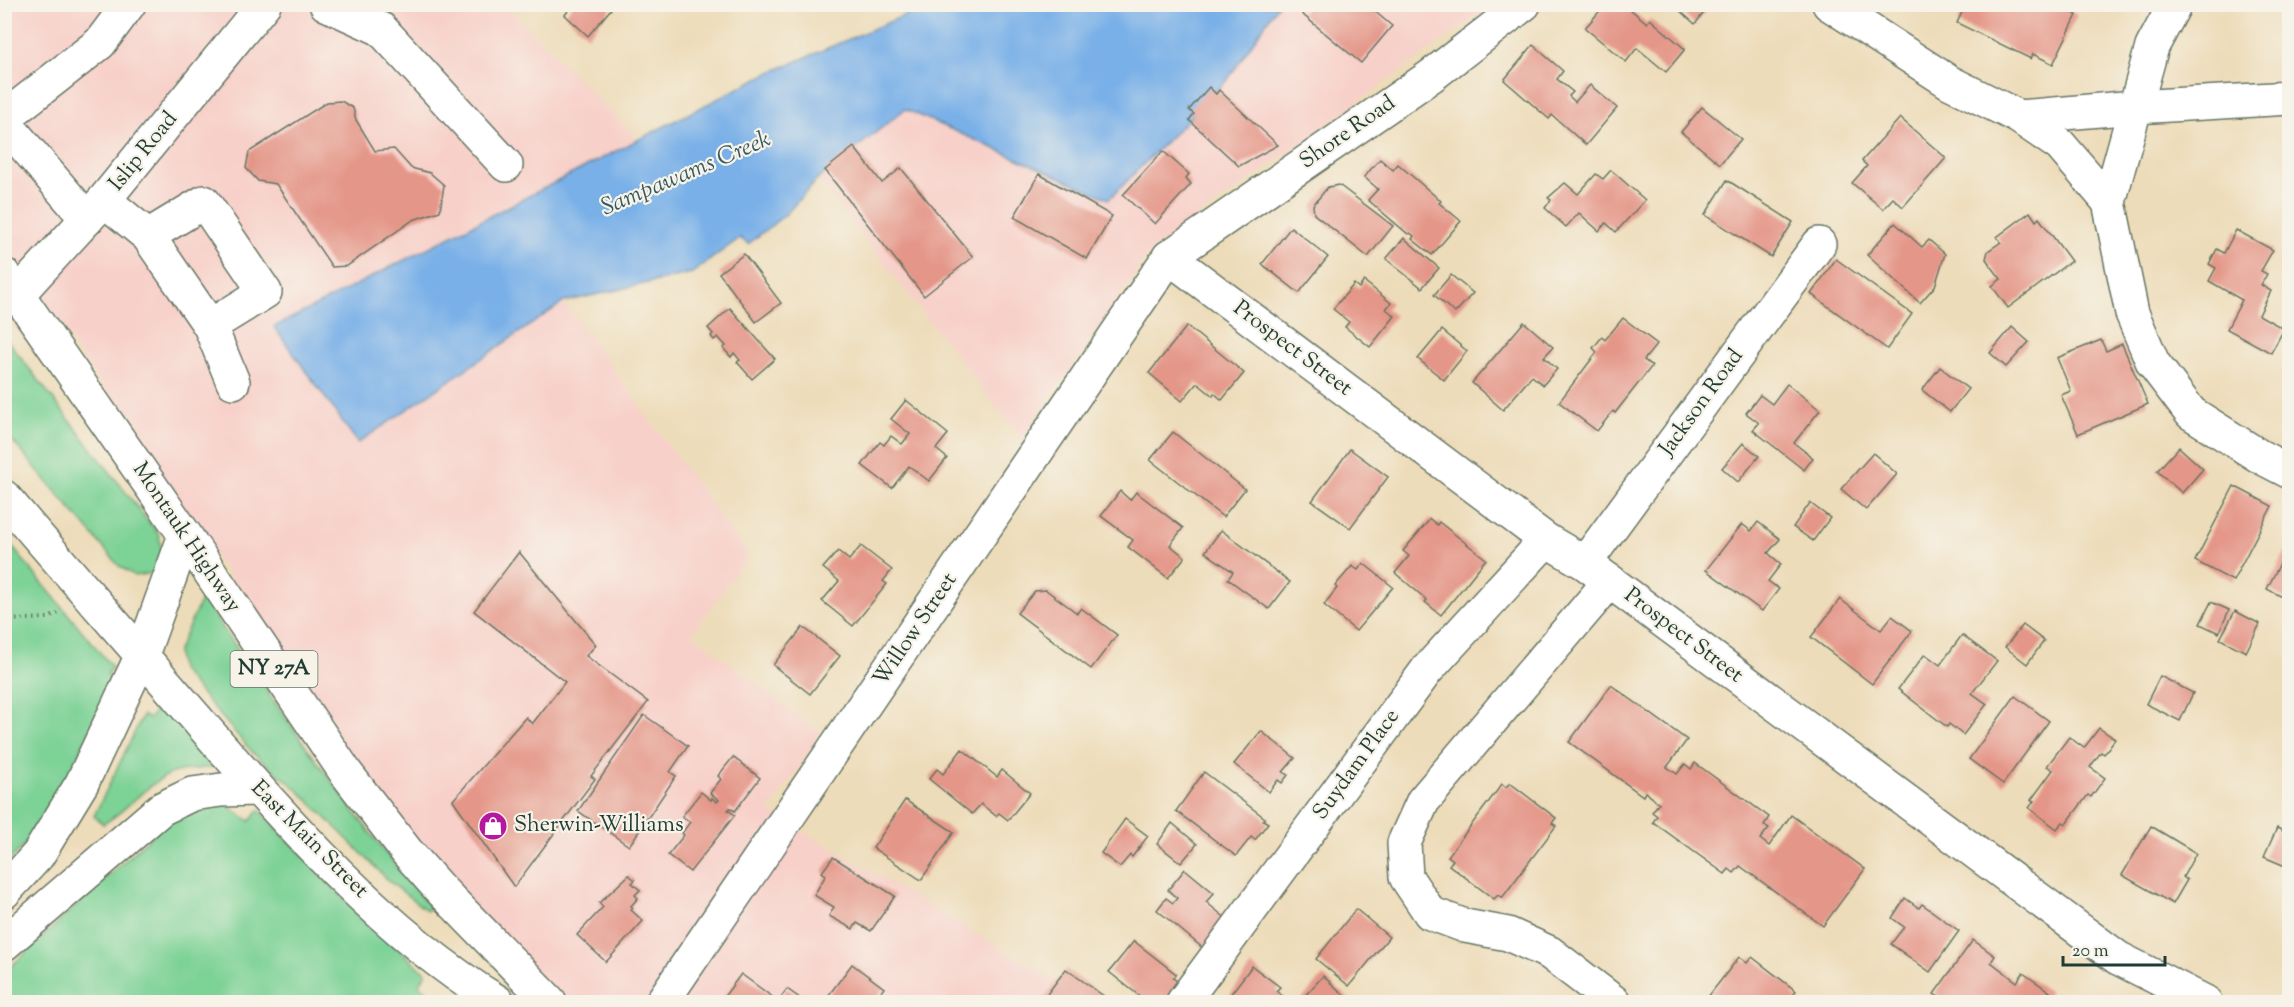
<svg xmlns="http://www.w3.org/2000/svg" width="2294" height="1007" font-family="'Sorts Mill Goudy',serif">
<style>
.built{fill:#f7d0c9}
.green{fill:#7dd296;stroke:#4e8865;stroke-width:1.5}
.water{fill:#79b0e8;stroke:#4c768e;stroke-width:1.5}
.building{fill:#e49688}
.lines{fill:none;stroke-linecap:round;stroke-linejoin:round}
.minor-casing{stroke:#677563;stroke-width:36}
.major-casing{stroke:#677563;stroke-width:36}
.path{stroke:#677563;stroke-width:4;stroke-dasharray:1.5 4.5;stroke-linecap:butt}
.minor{stroke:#fff;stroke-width:33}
.major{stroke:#fff;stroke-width:33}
.labels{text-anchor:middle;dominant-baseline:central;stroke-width:4.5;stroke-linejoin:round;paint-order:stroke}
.shield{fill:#f7f3e8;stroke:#60746a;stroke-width:1.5}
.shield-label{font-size:21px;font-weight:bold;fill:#1f3d34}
.street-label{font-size:22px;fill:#1f3d34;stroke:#f7f3e8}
.poi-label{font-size:22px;fill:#1f3d34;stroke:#f7f3e8;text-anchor:start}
.water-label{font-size:24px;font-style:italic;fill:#365a61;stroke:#f7f3e8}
</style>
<rect width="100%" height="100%" fill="#f7f3e8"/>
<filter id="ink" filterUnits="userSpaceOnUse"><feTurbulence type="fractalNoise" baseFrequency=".0167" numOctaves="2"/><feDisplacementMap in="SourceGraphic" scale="12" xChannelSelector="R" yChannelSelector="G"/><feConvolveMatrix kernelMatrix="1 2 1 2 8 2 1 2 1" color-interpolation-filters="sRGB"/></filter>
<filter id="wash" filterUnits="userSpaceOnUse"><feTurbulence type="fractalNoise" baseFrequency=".008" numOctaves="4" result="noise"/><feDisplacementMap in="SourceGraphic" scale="24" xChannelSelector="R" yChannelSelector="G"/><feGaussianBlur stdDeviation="1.35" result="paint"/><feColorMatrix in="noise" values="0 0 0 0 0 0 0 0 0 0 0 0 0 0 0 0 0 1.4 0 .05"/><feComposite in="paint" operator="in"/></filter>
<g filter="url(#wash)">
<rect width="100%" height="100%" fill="#eddcb9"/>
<g class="built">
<polygon points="4,5 506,5 638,140 274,328 358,443 564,302 748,555 692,634 821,734 769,811 1091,1002 567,1002 452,888 376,794 38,292 5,266"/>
<polygon points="1278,5 1492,5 1150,252 1022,439 818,179 905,109 1109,199 1228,79"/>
</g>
<g class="green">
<polygon points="4,336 159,535 163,558 154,573 135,576 119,566 5,432"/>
<polygon points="4,537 112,667 107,674 112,683 68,777 30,839 5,865"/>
<path d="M202,598C275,703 347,809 430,907L427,911L390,882L298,790L252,752L180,669L177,652Z"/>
<path d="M150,697H158L216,764L214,767C202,769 188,769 176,772C147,781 129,810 103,824L94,816L143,715L149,719L154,713Z"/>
<polygon points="199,804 225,804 250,821 259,810 364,919 426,973 419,985 443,1002 5,1002 4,973 172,817"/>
</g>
<polygon class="water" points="929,5 1278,5 1228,79 1109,199 905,109 818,179 786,214 748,244 740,238 692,273 564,302 358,443 274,327 762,76"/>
<g id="blocks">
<g class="building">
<polygon points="573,4 605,4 611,9 588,36 565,15"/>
<polygon points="1309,4 1366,4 1392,26 1361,63 1302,14"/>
<polygon points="1672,4 1711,4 1695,24"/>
<polygon points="1966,4 2056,4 2077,15 2053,64 2033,54 2031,59 1957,23"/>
<polygon points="1605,5 1625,5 1647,23 1650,19 1685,49 1666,72 1637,48 1626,62 1585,28"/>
<polygon points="1533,45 1563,71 1557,79 1573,92 1569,96 1575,102 1590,85 1617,108 1586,145 1552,115 1549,119 1504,80"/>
<polygon points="1209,87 1216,94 1219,90 1278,145 1239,166 1189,120 1194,114 1189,110"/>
<polygon points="341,101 353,108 356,120 375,151 394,149 411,168 430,173 444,185 440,211 413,220 347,266 332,267 276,184 258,181 246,168 249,152 327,102"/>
<polygon points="1702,107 1741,139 1720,164 1681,132"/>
<polygon points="1900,118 1946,158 1903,207 1893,198 1883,209 1852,183 1867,166 1862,161"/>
<polygon points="854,147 882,183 901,168 973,257 924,296 825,170"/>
<polygon points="1163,151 1189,174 1186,178 1191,184 1155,224 1123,195"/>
<polygon points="1380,159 1393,170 1398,164 1441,201 1439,203 1461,221 1432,255 1412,239 1414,236 1410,233 1408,234 1368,200 1378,189 1364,177"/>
<polygon points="1611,170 1645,200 1616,232 1606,223 1599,231 1579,213 1566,227 1545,208 1551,200 1548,198 1565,183 1578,194 1596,174 1603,179"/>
<polygon points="1039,174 1112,216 1087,259 1014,217"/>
<polygon points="1727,180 1793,222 1771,257 1705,215"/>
<polygon points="1339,185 1393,226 1368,257 1314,214 1313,205 1328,187"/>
<polygon points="2030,212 2036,221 2039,218 2071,261 2008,308 1992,286 2001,279 1986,259 1988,251 2001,242 1997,237"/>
<polygon points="1895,223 1922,247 1929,240 1945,254 1935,286 1920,303 1867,255"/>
<polygon points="1291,227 1328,257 1299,293 1262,264"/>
<polygon points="2236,230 2273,250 2261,271 2267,274 2261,285 2271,291 2259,315 2284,329 2271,353 2227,329 2242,300 2209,281 2216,268 2209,264 2217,249 2224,253"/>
<polygon points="1404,238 1439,268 1422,288 1386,259"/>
<polygon points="744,254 781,303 756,322 719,273"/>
<polygon points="1836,259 1912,314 1887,349 1811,294"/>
<polygon points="1451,275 1473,293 1455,313 1434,295"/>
<polygon points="1364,281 1391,303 1386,309 1395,316 1370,347 1345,327 1349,322 1333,309 1354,284 1359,288"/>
<polygon points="730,308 775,359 752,379 737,362 740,360 734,353 731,357 723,348 726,346 718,337 714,340 711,336 713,334 708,328"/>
<polygon points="1623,318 1657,344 1644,360 1652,366 1615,413 1613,411 1597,431 1559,402 1597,352 1593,348 1602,337 1605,340"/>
<polygon points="1524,322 1553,347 1544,357 1557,369 1543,385 1532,376 1503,410 1472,383"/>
<polygon points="1187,326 1244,373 1222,400 1214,393 1213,396 1197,383 1182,401 1149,373"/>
<polygon points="2012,327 2029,342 2006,367 1990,353"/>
<polygon points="1442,330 1467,351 1444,380 1418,359"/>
<polygon points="2101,340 2106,351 2122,344 2148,404 2078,434 2061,395 2071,391 2057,358"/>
<polygon points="1940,367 1968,389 1950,412 1922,390"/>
<polygon points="1787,384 1820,410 1794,443 1813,458 1804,470 1753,430 1759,423 1746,413 1760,395 1772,404"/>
<polygon points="906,400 948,434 936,449 947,458 929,481 909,466 892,488 862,465 880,442 884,445 891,436 902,444 910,434 891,419"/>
<polygon points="1173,432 1245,489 1223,517 1150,460"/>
<polygon points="1743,443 1759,456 1738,482 1722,468"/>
<polygon points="2179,447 2203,469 2182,493 2157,471"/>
<polygon points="1350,449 1388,477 1350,528 1312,501"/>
<polygon points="1873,453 1897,474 1866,510 1841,489"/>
<polygon points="2234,486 2272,506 2233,581 2195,561"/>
<polygon points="1120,491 1130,500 1136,492 1183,528 1170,545 1185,557 1168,578 1128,547 1133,540 1101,516"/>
<polygon points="1810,503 1830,518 1813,541 1793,527"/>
<polygon points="1430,519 1437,525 1439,522 1486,559 1441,615 1425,602 1427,600 1395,573 1409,556 1403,551"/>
<polygon points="1758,522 1780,539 1768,553 1781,564 1768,581 1779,589 1762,611 1706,570 1742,524 1751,531"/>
<polygon points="1221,530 1290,582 1269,609 1228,579 1233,572 1205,552"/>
<polygon points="2290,544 2290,601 2267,589"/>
<polygon points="861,546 892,570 883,581 887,584 853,626 822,601 839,581 823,568 838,551 849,560"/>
<polygon points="519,552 596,645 586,656 648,702 591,776 595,779 514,887 453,800 526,717 532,724 565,682 474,611"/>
<polygon points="1363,563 1393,587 1356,631 1324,605 1337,588 1335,586 1352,566 1358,570"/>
<polygon points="1046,590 1077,613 1081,608 1117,635 1091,669 1017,613 1035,591"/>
<polygon points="1840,599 1881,630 1892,616 1912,631 1872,684 1811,637"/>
<polygon points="2211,602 2229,610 2219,633 2200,624"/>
<polygon points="2235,611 2260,624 2246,652 2220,639"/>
<polygon points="2023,625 2044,641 2027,664 2005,647"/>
<polygon points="803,627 840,656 810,694 773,665"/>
<polygon points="1962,635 1997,661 1972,693 1987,704 1963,735 1949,724 1947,727 1898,689 1925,654 1940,665"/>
<polygon points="2160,676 2193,693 2180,721 2146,704"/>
<polygon points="1611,685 1687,740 1667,767 1677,774 1685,764 1691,769 1695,763 1769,817 1764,825 1769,828 1760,839 1769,846 1791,815 1865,869 1823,926 1740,866 1734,873 1729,869 1725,874 1653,822 1657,816 1652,812 1659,803 1645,792 1643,796 1569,742"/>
<polygon points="2015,696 2049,721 2003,784 1969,759"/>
<polygon points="644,715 688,746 670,772 676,776 629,846 578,811"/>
<polygon points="2099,728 2115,739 2104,754 2101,752 2090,767 2105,778 2091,797 2088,795 2066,824 2063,822 2057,829 2029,808 2034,801 2031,800 2053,770 2047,766 2069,737 2084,748"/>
<polygon points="1261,731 1295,758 1283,772 1288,775 1282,783 1278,780 1269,792 1234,764"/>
<polygon points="962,749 997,777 1002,770 1030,793 1008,820 999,813 996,816 981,804 972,814 929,779 937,769 943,774"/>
<polygon points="733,757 760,778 735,811 730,808 728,810 735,815 690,872 668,855 684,835 682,833 690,822 682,816 701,792 711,800 712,798 717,802 719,800 710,793 721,779 718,776"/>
<polygon points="1204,772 1265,818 1263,820 1268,823 1255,840 1251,837 1236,856 1176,811"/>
<polygon points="1510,783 1556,818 1552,823 1556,826 1502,898 1498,895 1494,899 1449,865 1453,860 1448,856 1502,784 1506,787"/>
<polygon points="905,800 954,832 921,880 873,848"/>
<polygon points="1125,819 1148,836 1132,857 1130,855 1120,867 1101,853"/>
<polygon points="1172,823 1197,844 1181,863 1157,844"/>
<polygon points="2151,826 2196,853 2183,877 2187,880 2173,904 2122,875"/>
<polygon points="2277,828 2290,834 2290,868 2264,857"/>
<polygon points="833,857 895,896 871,931 857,923 853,929 829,916 834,907 814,895 826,875 822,872"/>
<polygon points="1185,869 1214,893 1206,902 1228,920 1204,949 1157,910 1166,898 1173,903 1177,898 1168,890"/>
<polygon points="629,875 635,880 632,883 640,890 635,895 638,898 631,906 633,908 631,910 643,921 606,962 577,935 603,907 599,903"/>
<polygon points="1905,898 1919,908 1922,904 1959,931 1930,972 1891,944 1904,927 1892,918"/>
<polygon points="1356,909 1389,937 1349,986 1316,959"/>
<polygon points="1973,940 1995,956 1991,962 2017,982 2023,973 2050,992 2042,1002 1946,1002 1934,994"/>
<polygon points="1134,941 1176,974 1173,978 1181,984 1166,1002 1147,1002 1109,972"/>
<polygon points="1739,957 1747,963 1752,957 1796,991 1793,995 1798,999 1795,1002 1704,1002"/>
<polygon points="852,964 884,988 873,1002 826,1002 829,997 828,996"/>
<polygon points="1252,966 1280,987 1276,991 1290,1002 1229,1002 1226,1000"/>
<polygon points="1066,969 1112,1002 1041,1002"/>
<polygon points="741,974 778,1001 787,989 801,999 799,1002 720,1002"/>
<polygon points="1323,976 1351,1001 1350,1002 1305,1002 1302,999"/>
</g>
</g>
</g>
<g filter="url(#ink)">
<use href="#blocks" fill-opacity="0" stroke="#677563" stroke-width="1.5"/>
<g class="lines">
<g class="minor-casing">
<g id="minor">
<polyline points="326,4 381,29 506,165"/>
<polyline points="1829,4 1949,82 2019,117 2135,107 2290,98"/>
<polyline points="2175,4 2152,47 2109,202 2132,313 2153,363 2191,413 2259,456 2290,472"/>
<polyline points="2019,117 2060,145 2109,202"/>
<polyline points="4,118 100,43 129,4"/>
<polyline points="4,122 87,219"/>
<polyline points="104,200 148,236 210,326 265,292 204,202 148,236"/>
<polyline points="1169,257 1546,540 1585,563 2118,958 2205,1002"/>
<polyline points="18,294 104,200 264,4"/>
<polyline points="210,326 233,382"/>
<polyline points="1585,563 1819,244"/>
<polyline points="1610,581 1423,801 1404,843 1406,877 1430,913 1465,926 1508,934 1550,953 1614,1002"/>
<polyline points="662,1002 1169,257 1431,76 1524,4"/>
<polyline points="1183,1002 1427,670 1546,540"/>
</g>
</g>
<g class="major-casing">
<g id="major">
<polyline points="4,275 185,535 346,773 407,852 438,887 550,1002"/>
<path d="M4,497C65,569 128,639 189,710C280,814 379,930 498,1002"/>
<polyline points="4,892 38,855 82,783 142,655 185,535"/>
<polyline points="4,944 161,809 192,794 221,790 257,789"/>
</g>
</g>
<polyline class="path" points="4,620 48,618 59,613"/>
<use href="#minor" class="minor"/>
<use href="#major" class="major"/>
</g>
</g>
<defs>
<g id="shop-disc" transform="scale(1.5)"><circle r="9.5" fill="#b5179e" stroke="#f7f3e8"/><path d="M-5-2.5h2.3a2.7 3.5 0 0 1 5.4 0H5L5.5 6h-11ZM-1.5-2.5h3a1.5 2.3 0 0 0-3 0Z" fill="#fff"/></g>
</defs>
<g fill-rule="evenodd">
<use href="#shop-disc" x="493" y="826"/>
</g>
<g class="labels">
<rect class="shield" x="230.5" y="651" width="87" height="36" rx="4.5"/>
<g class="shield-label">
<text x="274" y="669">NY 27A</text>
</g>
<g class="street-label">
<text transform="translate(1348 133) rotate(-35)">Shore Road</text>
<text transform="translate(144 152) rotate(-51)">Islip Road</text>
<text transform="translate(1292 349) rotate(37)">Prospect Street</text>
<text transform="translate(1702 403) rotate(-54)">Jackson Road</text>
<text transform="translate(186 538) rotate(56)">Montauk Highway</text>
<text transform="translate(916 630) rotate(-56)">Willow Street</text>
<text transform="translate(1683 636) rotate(37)">Prospect Street</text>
<text transform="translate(1357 765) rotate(-54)">Suydam Place</text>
<text transform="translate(309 840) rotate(45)">East Main Street</text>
</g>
<g class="poi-label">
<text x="514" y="826">Sherwin-Williams</text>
</g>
<g class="water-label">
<text transform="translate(686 174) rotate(-23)">Sampawams Creek</text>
</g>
</g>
<rect width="2294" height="1007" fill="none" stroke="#f7f3e8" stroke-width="24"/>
<path d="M2063 956v9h102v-9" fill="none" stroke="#1f3d34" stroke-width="3"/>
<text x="2072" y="956" font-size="18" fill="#1f3d34" stroke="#f7f3e8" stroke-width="4.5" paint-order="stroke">20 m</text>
</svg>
